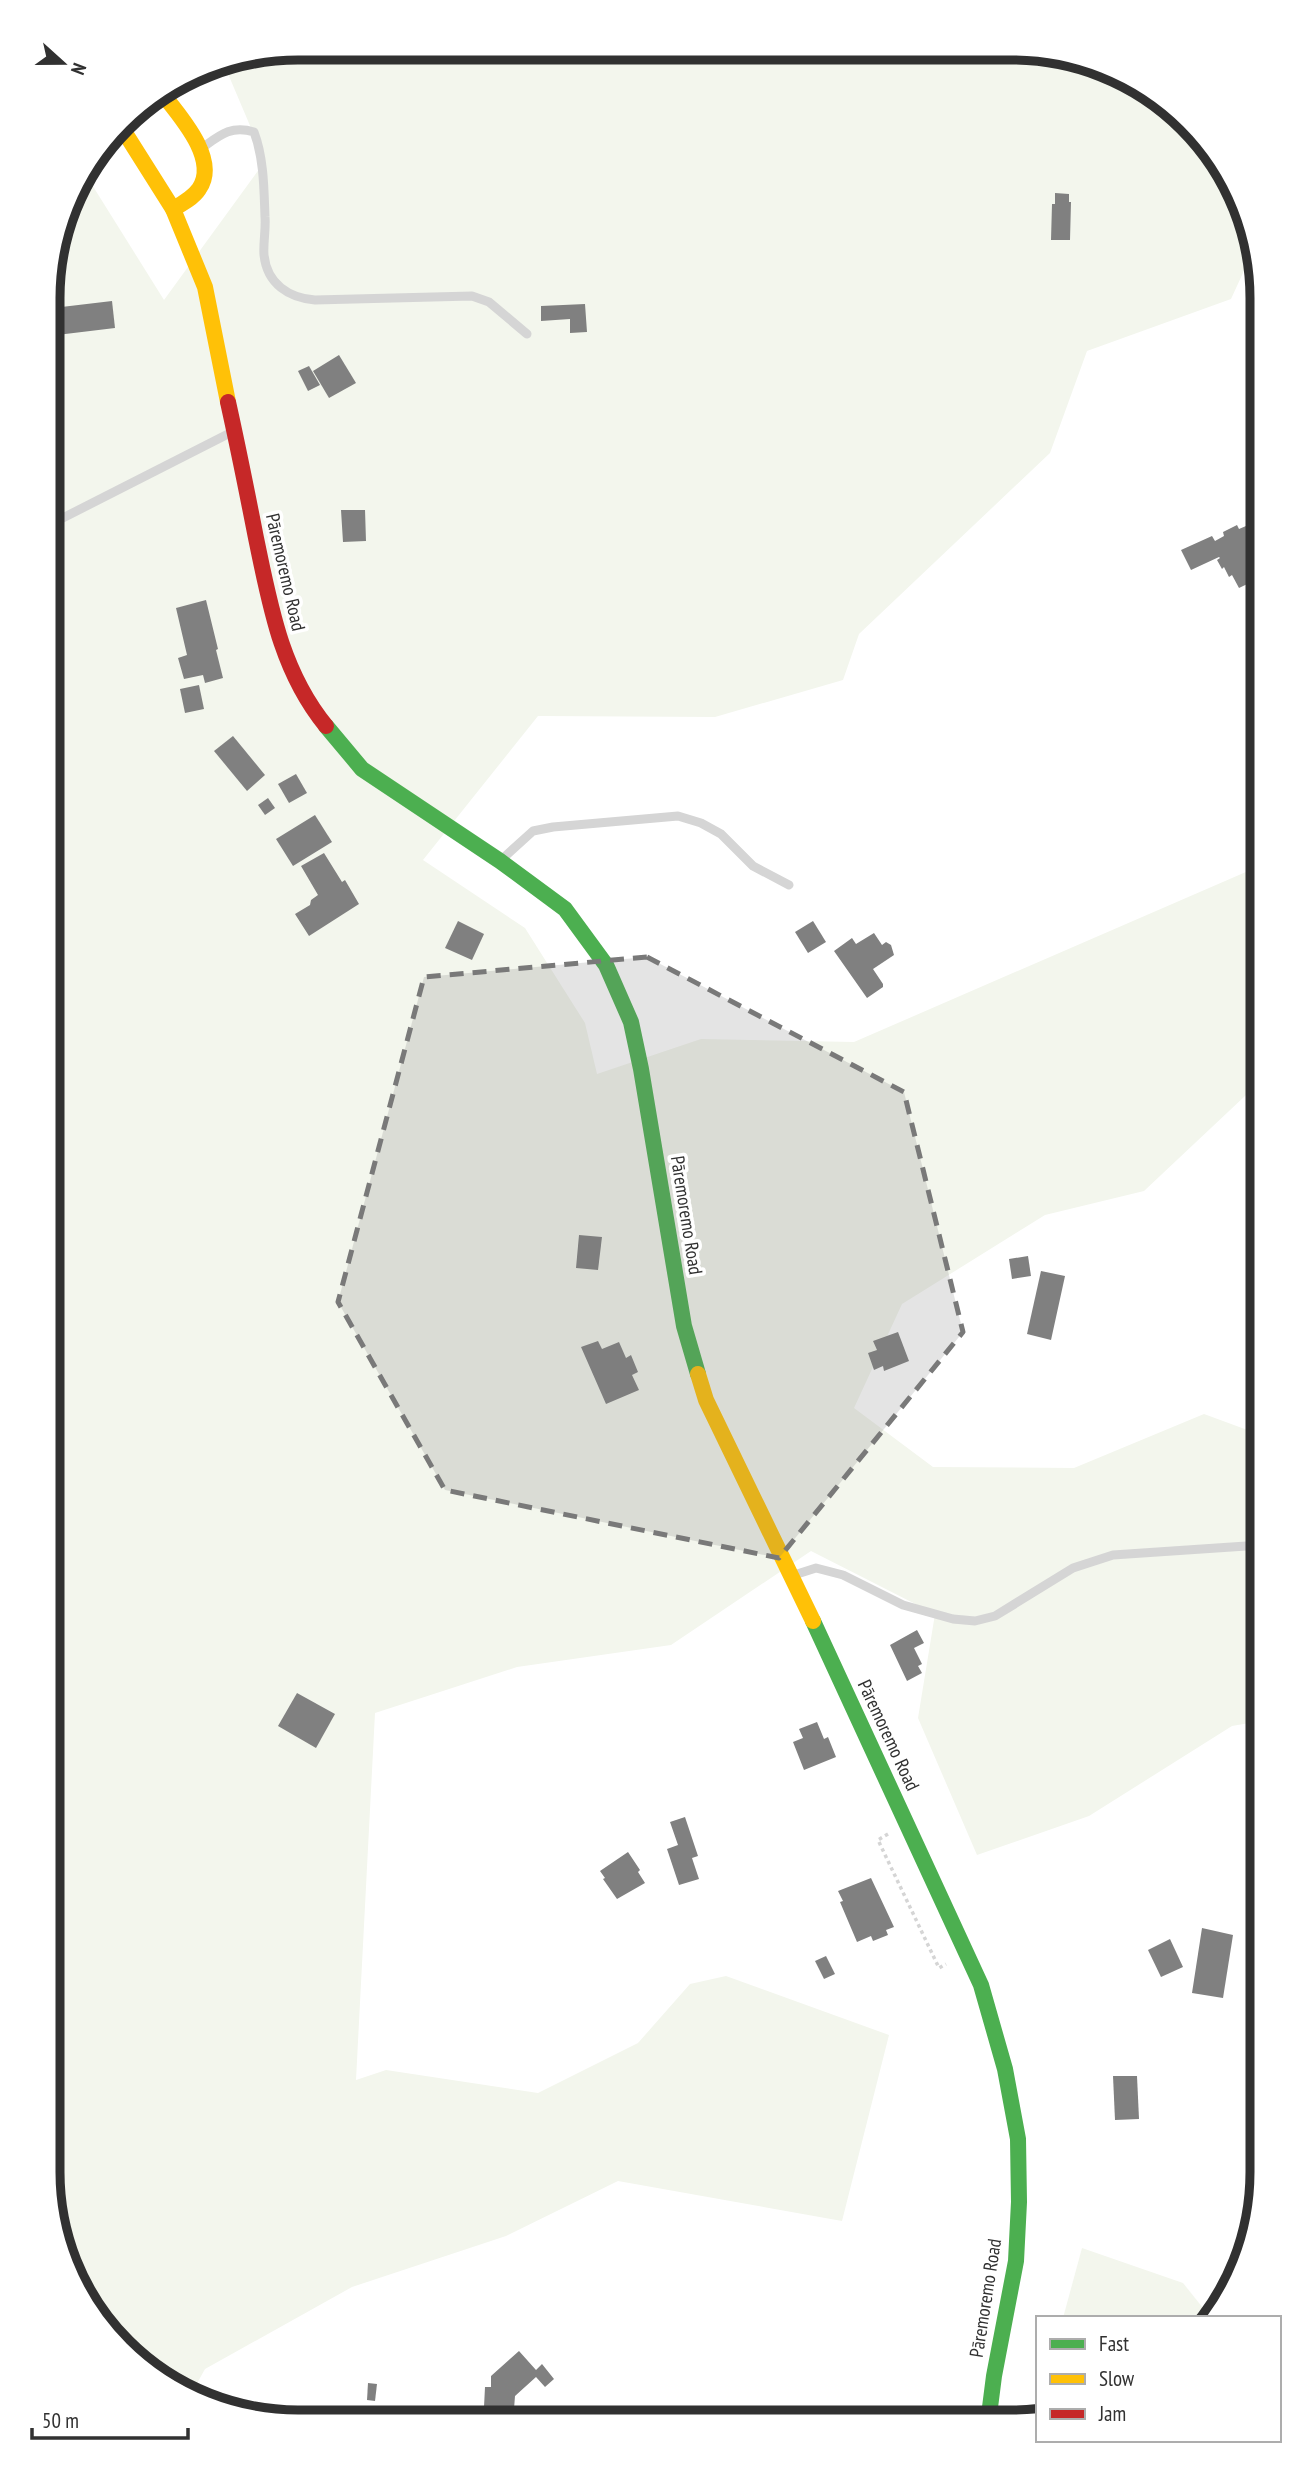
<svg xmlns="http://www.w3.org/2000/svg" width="1309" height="2470" font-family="'PT Sans Narrow',sans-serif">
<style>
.green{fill:#f3f6ed}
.building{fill:#808080}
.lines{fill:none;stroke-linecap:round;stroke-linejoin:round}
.path{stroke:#d5d5d5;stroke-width:3.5;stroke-dasharray:3.5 3.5;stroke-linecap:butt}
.lane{stroke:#d5d5d5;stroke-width:9}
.fast{stroke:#4caf50;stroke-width:16}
.slow{stroke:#ffc107;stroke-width:16}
.jam{stroke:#c62828;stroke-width:16}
.marked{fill:#797979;fill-opacity:0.2;stroke:#797979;stroke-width:5;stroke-dasharray:14 9;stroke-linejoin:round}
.labels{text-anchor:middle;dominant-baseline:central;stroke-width:7;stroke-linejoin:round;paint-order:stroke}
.street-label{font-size:19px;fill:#313131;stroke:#fff}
.rim{fill:none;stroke:#313131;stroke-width:9}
</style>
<rect width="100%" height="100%" fill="#fff"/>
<g class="green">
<polygon points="298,47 1060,52 1177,110 1249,217 1254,249 1231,299 1087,351 1050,453 859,634 843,680 715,717 538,716 423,860 525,928 585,1023 597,1074 701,1039 854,1042 1262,865 1262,1080 1144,1191 1045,1215 902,1304 854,1408 933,1467 1074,1468 1204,1414 1261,1435 1261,1721 1232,1726 1089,1816 977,1855 918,1718 935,1614 811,1551 671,1645 517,1667 375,1713 356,2080 386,2070 538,2093 638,2043 690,1984 726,1976 889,2035 842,2221 618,2181 506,2236 352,2287 205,2369 190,2396 133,2361 60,2253 47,2172 49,265 73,186 84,172 164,300 265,161 223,62"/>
<polygon points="1082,2248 1183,2283 1211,2318 1063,2318"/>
</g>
<g class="building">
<polygon points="1055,193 1069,194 1069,202 1071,202 1070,240 1051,240 1052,204 1055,204"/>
<polygon points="112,301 115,328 57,335 53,308"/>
<polygon points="585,304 587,332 570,333 570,319 541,321 541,306"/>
<polygon points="339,355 356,383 329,398 313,371"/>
<polygon points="309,366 320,385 308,391 298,371"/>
<polygon points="341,510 365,510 366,541 343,542"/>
<polygon points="1237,525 1239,529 1246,526 1262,560 1262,577 1239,588 1232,575 1229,577 1224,567 1222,569 1217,560 1220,558 1219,557 1191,570 1181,550 1212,536 1215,541 1224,536 1223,532"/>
<polygon points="206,600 218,649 216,650 223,678 205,683 203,675 184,679 178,658 187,655 176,608"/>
<polygon points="199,685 204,709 185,713 180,689"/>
<polygon points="233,736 265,775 247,791 214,751"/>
<polygon points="296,774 307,793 289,803 278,784"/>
<polygon points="268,798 275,808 265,815 258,805"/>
<polygon points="315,815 332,842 293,866 276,839"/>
<polygon points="324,853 342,882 345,880 359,904 309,936 295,914 310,905 311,900 318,895 301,866"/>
<polygon points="458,921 484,934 472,960 445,948"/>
<polygon points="813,921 826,942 808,953 795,932"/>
<polygon points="874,933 882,945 886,942 891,945 894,955 873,969 883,984 883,987 867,998 834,951 852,938 856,944"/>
<polygon points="579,1235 602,1237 598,1270 576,1268"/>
<polygon points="1028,1256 1031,1276 1012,1279 1009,1259"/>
<polygon points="1041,1271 1065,1276 1051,1340 1027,1334"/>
<polygon points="898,1332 909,1361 884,1371 883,1366 874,1370 868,1353 877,1350 873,1341"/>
<polygon points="598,1341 602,1349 619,1342 626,1358 631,1355 638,1372 632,1375 639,1390 606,1404 581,1347"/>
<polygon points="917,1630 924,1643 914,1648 922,1664 918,1666 922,1673 907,1681 890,1645"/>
<polygon points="297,1693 335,1714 316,1748 278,1726"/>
<polygon points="817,1722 824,1739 828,1737 836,1757 804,1770 793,1742 803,1738 799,1729"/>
<polygon points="685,1817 698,1856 692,1858 699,1879 679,1885 667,1849 678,1845 670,1822"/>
<polygon points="628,1852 640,1870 638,1872 645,1883 617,1899 603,1879 605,1878 600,1871"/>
<polygon points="871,1878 894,1927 886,1930 888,1935 873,1941 871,1936 857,1942 840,1902 843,1901 838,1891"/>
<polygon points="1202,1928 1233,1935 1223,1998 1192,1993"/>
<polygon points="1170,1939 1183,1967 1161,1977 1148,1950"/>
<polygon points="826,1956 835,1974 824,1979 815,1961"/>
<polygon points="1113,2076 1137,2076 1139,2119 1115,2120"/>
<polygon points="1261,2177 1261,2189 1256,2210 1255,2204 1248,2205 1246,2178"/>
<polygon points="519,2351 536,2370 542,2364 554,2379 545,2387 536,2377 515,2396 514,2409 526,2421 492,2421 489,2418 490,2407 484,2407 485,2387 491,2387 491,2376"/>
<polygon points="368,2383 377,2384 375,2401 367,2400"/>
</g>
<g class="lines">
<polyline class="path" points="888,1834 878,1840 939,1968 946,1964"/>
<g class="lane">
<path d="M202,148C220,135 231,125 254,132C264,158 264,190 265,217C266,230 263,243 264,255C267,284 289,298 315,300L472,296L489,302L527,334"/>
<polyline points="49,525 230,433"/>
<polyline points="501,860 533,831 553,827 678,816 701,823 721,834 753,866 789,885"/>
<polyline points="794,1575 816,1568 843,1575 903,1605 953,1619 975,1621 995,1616 1073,1568 1113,1555 1261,1545"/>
<polyline points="907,2422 939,2412 986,2416"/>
</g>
<g class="fast">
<polyline points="326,726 362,769 500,861 565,909 606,965 631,1022 641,1069 684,1326 698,1374"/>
<polyline points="813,1621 981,1985 1005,2069 1018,2139 1019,2202 1016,2261 994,2376 988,2423"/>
</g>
<g class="slow">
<path d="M161,92C178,114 220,159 199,189C193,198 182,204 173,209"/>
<polyline points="120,125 173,209 205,287 228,402"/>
<polyline points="698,1374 706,1400 813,1621"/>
</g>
<path class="jam" d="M228,402C238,447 247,492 256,538C270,605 281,671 326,726"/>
</g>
<path class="marked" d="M647,957L904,1092L963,1332L779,1558L445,1490L338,1302L424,977Z"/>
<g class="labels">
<g class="street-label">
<text transform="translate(286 572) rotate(77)">Pāremoremo Road</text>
<text transform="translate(687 1215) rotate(81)">Pāremoremo Road</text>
<text transform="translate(889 1735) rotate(65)">Pāremoremo Road</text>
<text transform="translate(985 2298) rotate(-81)">Pāremoremo Road</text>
</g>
</g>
<path d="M0 0H1309V2470H0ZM298 60H1012A238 238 0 0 1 1250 298V2172A238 238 0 0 1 1012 2410H298A238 238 0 0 1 60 2172V298A238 238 0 0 1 298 60Z" fill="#fff" fill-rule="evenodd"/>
<path class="rim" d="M298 60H1012A238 238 0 0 1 1250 298V2172A238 238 0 0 1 1012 2410H298A238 238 0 0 1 60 2172V298A238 238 0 0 1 298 60Z"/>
<rect x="1036" y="2316" width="245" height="126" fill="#ffffff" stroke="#adadad" stroke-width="2"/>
<rect x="1050" y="2339" width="35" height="10" fill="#4caf50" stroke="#adadad" stroke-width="2"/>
<text x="1099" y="2351" font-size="21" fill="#313131">Fast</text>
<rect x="1050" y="2374" width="35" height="10" fill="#ffc107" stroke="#adadad" stroke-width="2"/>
<text x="1099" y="2386" font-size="21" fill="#313131">Slow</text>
<rect x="1050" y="2409" width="35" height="10" fill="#c62828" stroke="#adadad" stroke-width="2"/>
<text x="1099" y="2421" font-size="21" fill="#313131">Jam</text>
<g transform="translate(63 63) rotate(111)" stroke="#ffffff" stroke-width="5" paint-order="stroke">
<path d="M0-5L12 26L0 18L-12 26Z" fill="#313131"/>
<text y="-10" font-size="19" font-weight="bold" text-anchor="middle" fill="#313131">N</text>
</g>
<path d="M32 2428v10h156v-10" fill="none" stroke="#313131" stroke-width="3.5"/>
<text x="42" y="2428" font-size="21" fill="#313131" stroke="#ffffff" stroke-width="5" paint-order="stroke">50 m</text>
</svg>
